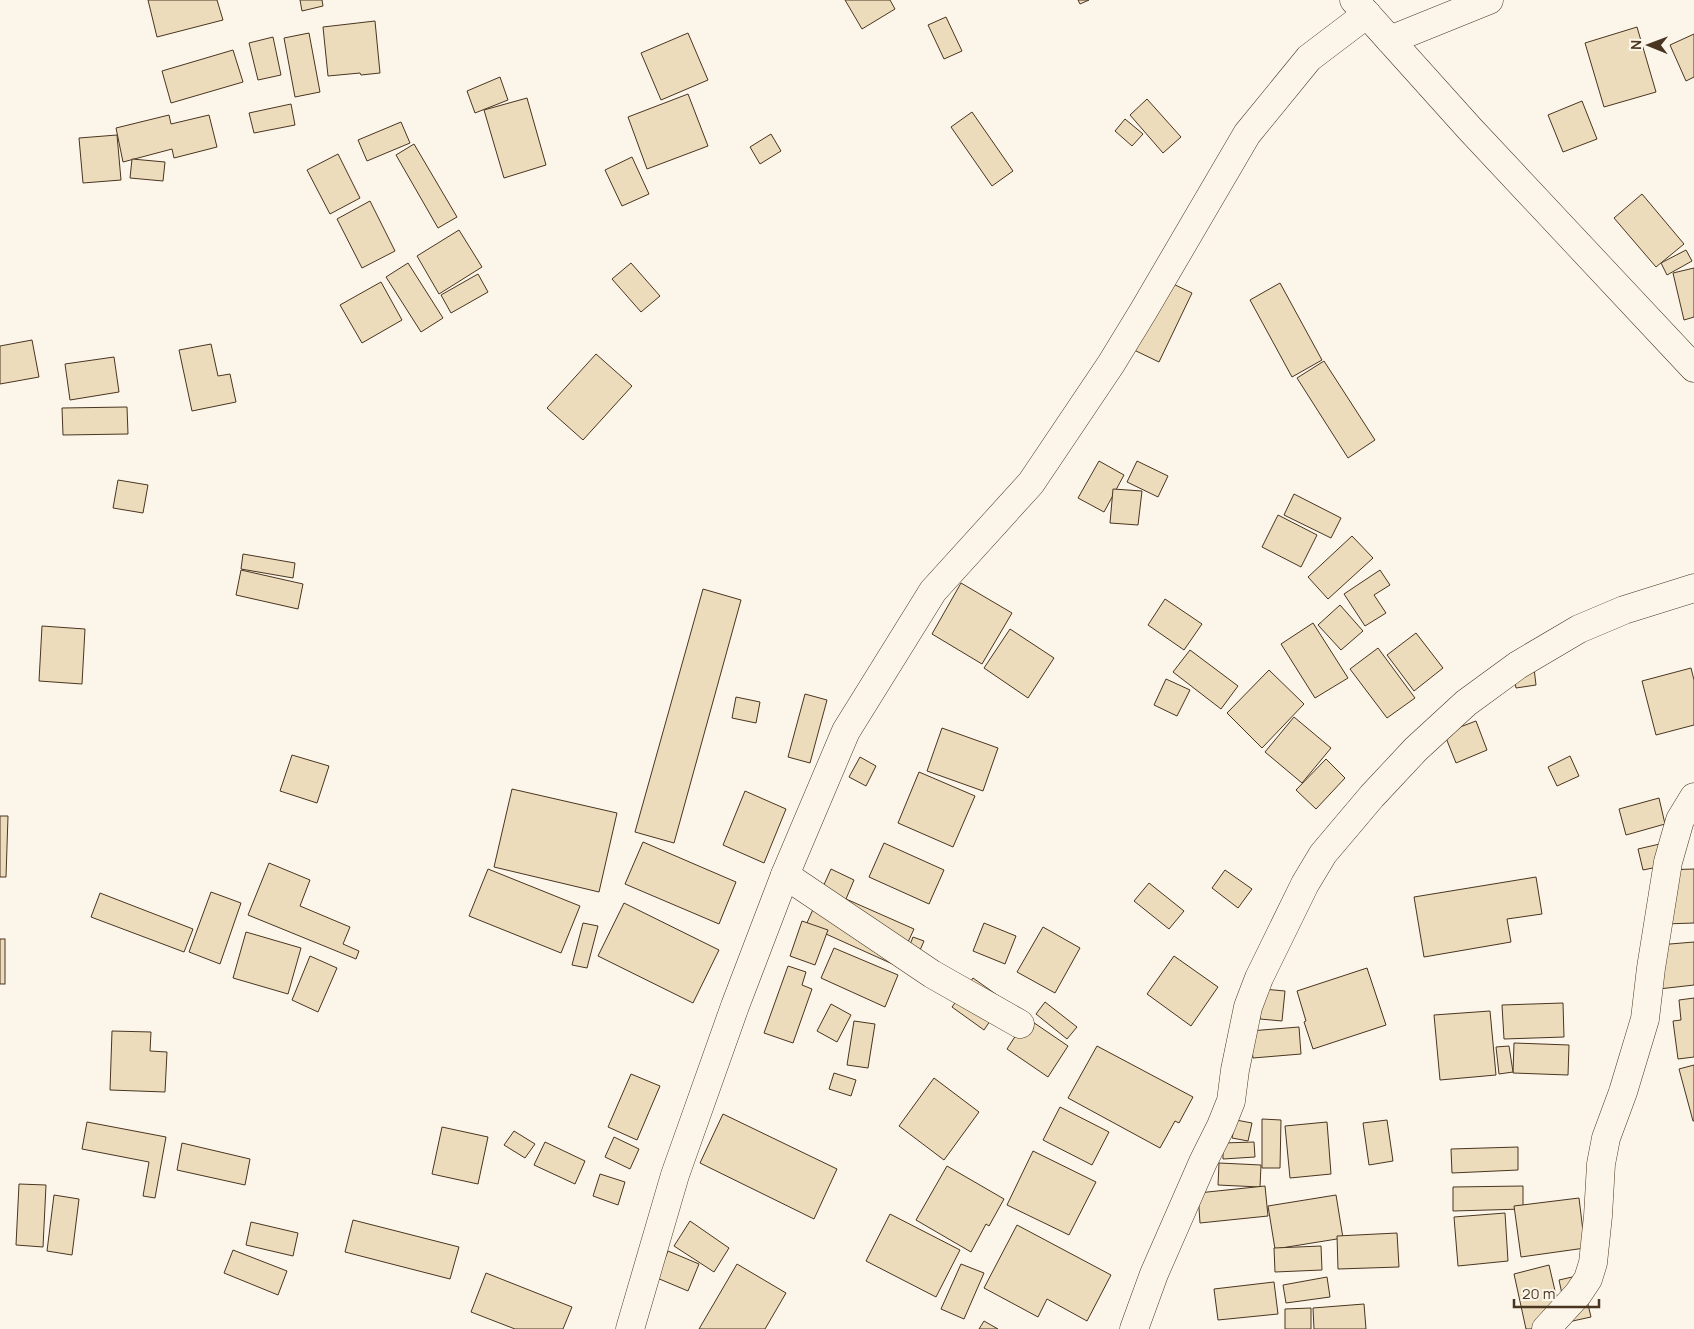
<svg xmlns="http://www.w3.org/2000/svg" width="1694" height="1329" font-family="Manrope,sans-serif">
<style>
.building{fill:#ecdcbc;stroke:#4a3520}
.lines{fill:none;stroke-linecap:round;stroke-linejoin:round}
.minor-casing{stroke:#4a3520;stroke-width:29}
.minor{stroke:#fbf6e9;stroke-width:28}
</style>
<rect width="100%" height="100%" fill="#fbf6e9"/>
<g class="building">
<polygon points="148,0 217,0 223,20 157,37"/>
<polygon points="300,0 322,0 323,6 302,11"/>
<polygon points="845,0 890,0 895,9 862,29"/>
<polygon points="1078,0 1089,0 1080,4"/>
<polygon points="946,17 962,51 944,59 928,25"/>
<polygon points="375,21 380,73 361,75 360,73 328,76 323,27"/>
<polygon points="1637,27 1656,92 1604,107 1585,43"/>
<polygon points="309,33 320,92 295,97 284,38"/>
<polygon points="688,33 708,80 661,100 641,53"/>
<polygon points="1694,34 1694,77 1686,81 1670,45"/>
<polygon points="273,37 281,75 258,80 249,43"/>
<polygon points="233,50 243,82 171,103 162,71"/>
<polygon points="500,77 508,100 475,113 467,91"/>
<polygon points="688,94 708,146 647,169 628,117"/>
<polygon points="527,98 546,165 504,178 484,110"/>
<polygon points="1147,99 1181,137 1163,153 1130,115"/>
<polygon points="1582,101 1597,139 1563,152 1548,115"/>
<polygon points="291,104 295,125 254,133 249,113"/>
<polygon points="972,112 1013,171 992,186 951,127"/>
<polygon points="169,115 171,124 209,115 217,147 174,158 172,149 123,162 116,128"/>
<polygon points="1125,119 1143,134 1132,146 1115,131"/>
<polygon points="401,122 410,143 367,161 358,140"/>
<polygon points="771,134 781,151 760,164 750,147"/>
<polygon points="117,135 121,180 83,183 79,138"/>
<polygon points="414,144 457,217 438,228 396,155"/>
<polygon points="338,154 360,198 330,214 307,170"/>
<polygon points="632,157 649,194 622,206 605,170"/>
<polygon points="132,159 165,162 163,181 130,178"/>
<polygon points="1642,194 1684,244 1656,267 1614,218"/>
<polygon points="370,201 395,251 362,268 337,219"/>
<polygon points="459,230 482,267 439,294 417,256"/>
<polygon points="1686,250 1692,261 1667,275 1661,263"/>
<polygon points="408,263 443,318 421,332 386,277"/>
<polygon points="631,263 660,296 641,312 612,279"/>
<polygon points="1694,268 1694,317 1684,320 1673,273"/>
<polygon points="478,274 488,292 451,313 441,295"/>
<polygon points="1167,281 1192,293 1159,362 1134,350"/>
<polygon points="381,282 402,320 362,343 340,305"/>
<polygon points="1280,283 1322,360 1292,377 1250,300"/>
<polygon points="32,340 39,377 0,384 0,346"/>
<polygon points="211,344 218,376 230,374 236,402 192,411 179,350"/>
<polygon points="596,354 632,386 583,440 547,408"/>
<polygon points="114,357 119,392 70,400 65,364"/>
<polygon points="1324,361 1375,440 1348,458 1297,378"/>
<polygon points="127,407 128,434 63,435 62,408"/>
<polygon points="1099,461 1124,475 1104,512 1078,498"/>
<polygon points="1137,461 1168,476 1158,497 1127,482"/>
<polygon points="118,480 148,485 143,513 113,508"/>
<polygon points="1113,489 1142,491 1138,525 1110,523"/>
<polygon points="1294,494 1341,518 1331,538 1284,515"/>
<polygon points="1278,515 1317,535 1301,567 1262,547"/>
<polygon points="1352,536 1373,558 1328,599 1308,577"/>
<polygon points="243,554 295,563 293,578 241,569"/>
<polygon points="241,570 303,584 298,609 236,595"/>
<polygon points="1380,570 1390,585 1374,595 1386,613 1365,626 1344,594"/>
<polygon points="961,583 1012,613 982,664 932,634"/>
<polygon points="703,589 741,600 674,843 635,832"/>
<polygon points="1165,599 1202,624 1184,650 1148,625"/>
<polygon points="1340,605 1363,631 1341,650 1318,625"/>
<polygon points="1313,623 1348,678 1315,698 1281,644"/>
<polygon points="42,626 85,629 82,684 39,681"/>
<polygon points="1010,629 1054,658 1028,698 984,668"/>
<polygon points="1416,633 1443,668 1414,691 1387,655"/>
<polygon points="1378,648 1415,698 1387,718 1350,669"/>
<polygon points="1190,650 1238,686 1221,709 1173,672"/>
<polygon points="1534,668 1536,685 1516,688 1513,671"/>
<polygon points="1691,668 1694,680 1694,725 1656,735 1642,681"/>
<polygon points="1269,670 1304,704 1262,748 1227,713"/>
<polygon points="1166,679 1190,690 1177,716 1154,705"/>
<polygon points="805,694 827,700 810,763 788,757"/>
<polygon points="736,697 760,702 756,723 732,718"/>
<polygon points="1294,717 1331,748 1302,783 1265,752"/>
<polygon points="1476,721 1487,750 1456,763 1444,733"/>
<polygon points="942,728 998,748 983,791 927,771"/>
<polygon points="292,755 329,766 317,803 280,791"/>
<polygon points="1570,756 1579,776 1557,786 1548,767"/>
<polygon points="860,757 876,766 866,786 849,777"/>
<polygon points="1326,759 1345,778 1316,809 1296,790"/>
<polygon points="919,772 975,796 953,847 898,823"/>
<polygon points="512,789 617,813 599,892 494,867"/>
<polygon points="745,791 786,809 764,863 723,845"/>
<polygon points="1659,798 1665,824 1626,835 1619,809"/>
<polygon points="0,816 8,816 6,877 0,877"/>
<polygon points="1677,840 1682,862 1643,870 1638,849"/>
<polygon points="643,842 736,882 719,924 625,884"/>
<polygon points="884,843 944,870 929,904 869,877"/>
<polygon points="269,863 310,880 300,906 350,927 343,944 359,951 356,959 248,915"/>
<polygon points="488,869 580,906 561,953 469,916"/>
<polygon points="831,869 854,880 846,899 914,929 897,966 806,925"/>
<polygon points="1694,869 1694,923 1664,924 1662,870"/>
<polygon points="1225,870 1252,889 1238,908 1212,888"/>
<polygon points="1536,877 1542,914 1507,919 1511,942 1424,957 1414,897"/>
<polygon points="1149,883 1184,911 1169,929 1134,901"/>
<polygon points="211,892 241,903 220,964 189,952"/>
<polygon points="100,893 193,929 184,952 91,917"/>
<polygon points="624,903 719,950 693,1003 598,956"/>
<polygon points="802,921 828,930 815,965 790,956"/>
<polygon points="583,923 598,926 587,968 572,965"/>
<polygon points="984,923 1016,936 1005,964 973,951"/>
<polygon points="1043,927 1080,948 1055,993 1017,972"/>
<polygon points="246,932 301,948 288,994 233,978"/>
<polygon points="913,937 924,941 914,964 904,960"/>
<rect x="0" y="939" width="5" height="45"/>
<polygon points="1694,942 1694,985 1650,990 1646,946"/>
<polygon points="834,948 898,975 885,1007 821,978"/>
<polygon points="310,956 337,968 318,1012 292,1000"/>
<polygon points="1174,956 1218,987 1191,1026 1147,994"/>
<polygon points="788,966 806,972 802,985 812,989 793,1043 764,1033"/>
<polygon points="1367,968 1386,1025 1313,1049 1304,1022 1306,1021 1297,991"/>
<polygon points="973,978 1004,1000 984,1030 952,1007"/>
<polygon points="1263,989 1285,991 1282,1021 1260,1019"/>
<polygon points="1694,998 1694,1057 1678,1059 1673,1021 1681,1020 1679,1000"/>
<polygon points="1045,1002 1077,1027 1067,1039 1036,1014"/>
<polygon points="1563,1003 1564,1037 1504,1039 1502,1005"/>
<polygon points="831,1004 851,1015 837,1042 817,1031"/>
<polygon points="1490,1011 1496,1075 1440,1080 1434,1015"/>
<polygon points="1027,1018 1068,1046 1048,1077 1007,1049"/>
<polygon points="854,1021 875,1024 868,1068 847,1065"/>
<polygon points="1299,1027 1301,1054 1253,1058 1250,1031"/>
<polygon points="112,1031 151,1032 150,1051 167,1052 165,1092 110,1090"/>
<polygon points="1514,1043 1569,1045 1568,1075 1513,1073"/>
<polygon points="1097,1046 1193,1097 1179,1123 1175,1121 1160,1148 1068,1098"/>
<polygon points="1509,1046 1513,1072 1499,1074 1496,1047"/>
<polygon points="1694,1065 1694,1121 1693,1121 1679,1069"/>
<polygon points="834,1073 856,1080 851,1096 829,1089"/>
<polygon points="631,1074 660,1086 637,1140 608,1127"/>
<polygon points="934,1078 979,1112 944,1160 899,1126"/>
<polygon points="1060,1107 1109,1132 1092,1165 1043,1140"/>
<polygon points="723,1114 837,1169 814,1219 700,1163"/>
<polygon points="1262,1119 1281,1120 1280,1168 1262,1168"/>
<polygon points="1236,1120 1252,1123 1248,1141 1232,1138"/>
<polygon points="1387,1120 1393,1161 1369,1165 1363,1123"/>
<polygon points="87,1122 166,1137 155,1198 143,1196 149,1162 82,1149"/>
<polygon points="1327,1122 1331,1174 1290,1178 1285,1126"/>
<polygon points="442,1127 488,1137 478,1184 432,1174"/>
<polygon points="514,1131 535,1144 525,1158 504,1145"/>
<polygon points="614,1137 639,1149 630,1169 605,1157"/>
<polygon points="545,1142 585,1161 575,1184 534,1165"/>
<polygon points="1254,1142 1255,1157 1223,1159 1223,1143"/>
<polygon points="182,1143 250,1159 245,1185 177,1170"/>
<polygon points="1518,1147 1518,1170 1452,1173 1451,1149"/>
<polygon points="1033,1151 1096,1182 1069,1235 1007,1205"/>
<polygon points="1219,1163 1261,1165 1260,1187 1218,1185"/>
<polygon points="947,1166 1004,1199 989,1226 986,1224 971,1252 916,1220"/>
<polygon points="600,1174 625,1182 618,1205 593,1196"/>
<polygon points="19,1184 46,1185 43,1247 16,1245"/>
<polygon points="1265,1186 1268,1216 1200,1223 1198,1193"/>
<polygon points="1523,1186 1523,1209 1453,1211 1453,1187"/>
<polygon points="54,1195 79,1199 72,1255 47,1251"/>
<polygon points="1336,1195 1343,1238 1275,1249 1268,1206"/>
<polygon points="1579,1198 1585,1248 1521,1257 1514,1206"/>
<polygon points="1505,1213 1508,1261 1458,1266 1454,1217"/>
<polygon points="890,1214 960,1250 936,1297 866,1261"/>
<polygon points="353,1220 459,1247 450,1279 345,1252"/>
<polygon points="690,1221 729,1248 714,1272 674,1246"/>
<polygon points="251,1222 298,1233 293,1256 246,1245"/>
<polygon points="1017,1225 1111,1275 1087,1321 1047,1299 1038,1317 984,1288"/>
<polygon points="1397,1233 1399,1267 1338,1269 1337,1236"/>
<polygon points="1321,1246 1322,1270 1275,1272 1274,1248"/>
<polygon points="233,1250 287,1271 278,1295 224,1273"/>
<polygon points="668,1251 699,1264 688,1291 657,1278"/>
<polygon points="737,1264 786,1293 765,1329 699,1329"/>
<polygon points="961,1264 984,1273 964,1319 941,1309"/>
<polygon points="1549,1265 1563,1325 1546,1329 1526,1329 1514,1274"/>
<polygon points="486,1273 572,1307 563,1329 515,1329 471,1312"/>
<polygon points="1581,1275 1591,1317 1568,1322 1559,1280"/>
<polygon points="1327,1277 1330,1297 1286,1303 1283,1285"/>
<polygon points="1274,1282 1278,1314 1218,1320 1214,1289"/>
<polygon points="1364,1304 1366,1329 1314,1329 1313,1308"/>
<polygon points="1311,1308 1311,1329 1285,1329 1285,1309"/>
<polygon points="984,1321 998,1329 979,1329"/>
</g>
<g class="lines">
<g class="minor-casing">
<g id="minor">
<polyline points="1354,0 1470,129 1694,368"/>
<polyline points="1390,40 1489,0"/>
<polyline points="785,875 932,974 1020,1024"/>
<polyline points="630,1329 675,1175 735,1006 785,875 846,731 933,591 1031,483 1111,364 1144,310 1247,134 1309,58 1367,14"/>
<polyline points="1134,1329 1154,1274 1203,1162 1221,1126 1231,1101 1235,1070 1248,1007 1259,978 1305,884 1323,854 1372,796 1416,749 1466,703 1518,665 1579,629 1624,610 1694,588"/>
<polyline points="1546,1329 1578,1294 1588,1279 1593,1263 1598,1216 1601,1164 1606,1138 1623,1092 1645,1019 1651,968 1668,862 1680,820 1694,797"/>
</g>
</g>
<use href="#minor" class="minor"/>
</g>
<g transform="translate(1649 45) rotate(271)" stroke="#fbf6e9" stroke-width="4" paint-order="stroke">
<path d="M0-4L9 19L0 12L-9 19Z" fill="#4a3520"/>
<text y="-8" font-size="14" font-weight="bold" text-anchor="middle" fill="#4a3520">N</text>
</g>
<path d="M1514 1299v8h85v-8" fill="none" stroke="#4a3520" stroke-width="2.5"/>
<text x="1522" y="1299" font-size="15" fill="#4a3520" stroke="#fbf6e9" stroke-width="4" paint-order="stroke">20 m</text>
</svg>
